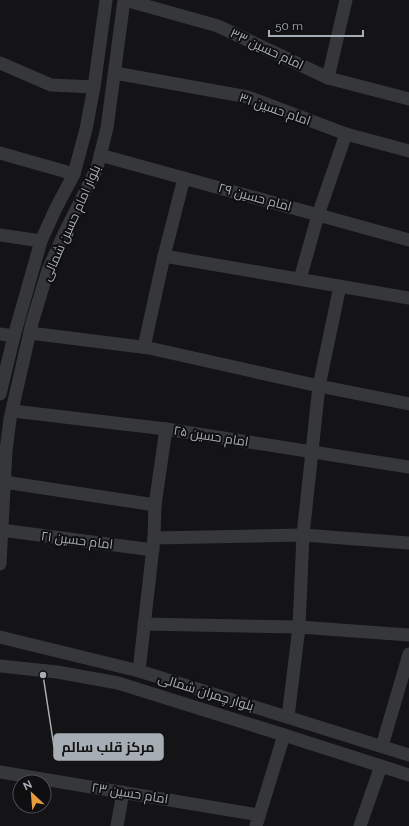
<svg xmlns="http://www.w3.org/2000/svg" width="409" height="826" font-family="Raleway,Cairo,sans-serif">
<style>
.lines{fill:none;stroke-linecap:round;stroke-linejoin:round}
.minor{stroke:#36373b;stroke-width:13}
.labels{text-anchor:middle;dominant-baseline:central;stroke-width:4;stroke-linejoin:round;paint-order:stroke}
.street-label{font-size:13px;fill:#a7adb5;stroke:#0f0f11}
.leader{fill:none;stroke:#a7adb5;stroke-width:1.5}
.callout-dot{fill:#a7adb5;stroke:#0f0f11;stroke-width:1.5}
.callout{fill:#a7adb5;stroke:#a7adb5;stroke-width:1.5}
.callout-label{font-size:14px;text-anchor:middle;font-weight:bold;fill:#111}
</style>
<rect width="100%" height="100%" fill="#141416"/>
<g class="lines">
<g class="minor">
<polyline points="125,0 218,26 328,78 409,99"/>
<polyline points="0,63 51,85 94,87"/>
<polyline points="115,73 248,97 346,134 409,151"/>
<polyline points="328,78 346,0"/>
<polyline points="0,153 74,174"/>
<polyline points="100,155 409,240"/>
<polyline points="0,235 41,241"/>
<polyline points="164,256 409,298"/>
<polyline points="300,279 318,215 346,134"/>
<polyline points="30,333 149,348 319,386 409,404"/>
<polyline points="0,334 14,336"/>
<polyline points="144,347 164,256 184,178"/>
<polyline points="0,394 14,336 41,241 56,208 74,174 86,129 94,87 106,0"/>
<polyline points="13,411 166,429 409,467"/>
<polyline points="4,482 155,505 154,538 139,671"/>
<polyline points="155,505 166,429"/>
<polyline points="1,530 153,550"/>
<polyline points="154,538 303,535 409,543"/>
<polyline points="0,564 6,451 10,419 32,323 48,270 64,234 97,168 107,128 124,0"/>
<polyline points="144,624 299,627 409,635"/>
<polyline points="0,637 139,671 409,755"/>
<polyline points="0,666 57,672 118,683 284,735 409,775"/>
<polyline points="288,717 299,627 303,535 319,386 340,286"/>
<polyline points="382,746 409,654"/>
<polyline points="0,772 259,815"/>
<polyline points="117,826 123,792"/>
<polyline points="256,826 284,735"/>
<polyline points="360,826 381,766"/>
</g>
</g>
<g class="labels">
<g class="street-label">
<text transform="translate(267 49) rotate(25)">امام حسین ۳۳</text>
<text transform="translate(275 109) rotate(19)">امام حسین ۳۱</text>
<text transform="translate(255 197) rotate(15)">امام حسین ۲۹</text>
<text transform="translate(71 223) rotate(-66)">بلوار امام حسین شمالی</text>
<text transform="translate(211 436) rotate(9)">امام حسین ۲۵</text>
<text transform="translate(77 540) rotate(7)">امام حسین ۲۱</text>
<text transform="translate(206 692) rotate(17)">بلوار چمران شمالی</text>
<text transform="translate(130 793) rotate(9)">امام حسین ۲۳</text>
</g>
</g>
<path class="leader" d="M43 675L54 747"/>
<circle class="callout-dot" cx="43" cy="675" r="4"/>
<rect class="callout" x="54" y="734" width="109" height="26" rx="4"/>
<g class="callout-label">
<text x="108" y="752">مرکز قلب سالم</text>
</g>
<g transform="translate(32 794) rotate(334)"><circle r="19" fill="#0f0f11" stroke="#4c4e53"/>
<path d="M0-3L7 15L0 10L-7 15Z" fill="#e79d3b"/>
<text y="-6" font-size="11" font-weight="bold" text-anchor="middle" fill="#a7adb5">N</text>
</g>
<path d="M269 30v6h94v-6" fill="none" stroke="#a7adb5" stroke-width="2"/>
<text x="275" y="30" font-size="12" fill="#a7adb5" stroke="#0f0f11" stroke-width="3" paint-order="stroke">50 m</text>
</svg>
